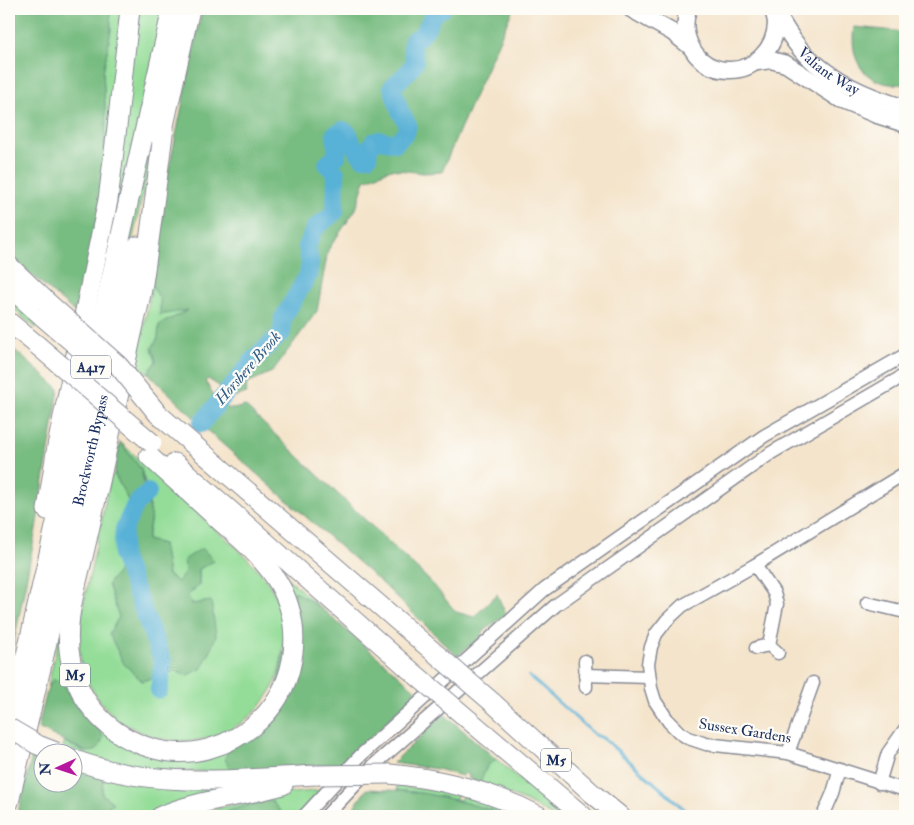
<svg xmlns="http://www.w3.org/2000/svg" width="914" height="825" font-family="'IM FELL Double Pica',serif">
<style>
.green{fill:#94dd98;stroke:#58867b}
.forest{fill:#77bc80;stroke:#49766f}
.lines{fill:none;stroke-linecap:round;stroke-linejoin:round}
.stream{stroke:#58b1d6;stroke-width:3}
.river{stroke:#58b1d6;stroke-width:18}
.minor-casing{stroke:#888a94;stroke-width:15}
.major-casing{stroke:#888a94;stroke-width:19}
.highway-casing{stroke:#888a94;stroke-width:21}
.minor{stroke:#fff;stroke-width:12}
.major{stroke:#fff;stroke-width:16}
.highway{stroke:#fff;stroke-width:19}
.highway-bridge-casing{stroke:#888a94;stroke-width:21;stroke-linecap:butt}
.highway-bridge{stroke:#fff;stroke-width:19}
.labels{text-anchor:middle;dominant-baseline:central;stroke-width:4.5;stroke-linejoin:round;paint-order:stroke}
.shield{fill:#fdfcf7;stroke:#5f6c8c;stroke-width:1}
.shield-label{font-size:14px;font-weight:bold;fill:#1b2f5e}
.street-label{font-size:15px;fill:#1b2f5e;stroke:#fdfcf7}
.water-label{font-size:16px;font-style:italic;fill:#305c88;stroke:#fdfcf7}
</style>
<rect width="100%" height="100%" fill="#fdfcf7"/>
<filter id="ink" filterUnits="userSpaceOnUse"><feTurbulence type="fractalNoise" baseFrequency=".02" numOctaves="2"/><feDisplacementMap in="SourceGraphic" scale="10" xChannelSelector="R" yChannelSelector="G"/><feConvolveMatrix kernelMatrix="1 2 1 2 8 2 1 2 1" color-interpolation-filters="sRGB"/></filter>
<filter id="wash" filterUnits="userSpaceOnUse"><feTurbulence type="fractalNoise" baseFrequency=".0096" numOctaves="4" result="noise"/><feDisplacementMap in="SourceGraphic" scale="20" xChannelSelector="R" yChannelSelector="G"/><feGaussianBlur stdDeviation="1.12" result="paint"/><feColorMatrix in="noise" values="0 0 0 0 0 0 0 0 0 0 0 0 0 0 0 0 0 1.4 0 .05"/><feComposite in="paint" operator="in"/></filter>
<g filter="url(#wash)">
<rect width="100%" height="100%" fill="#f4e4cb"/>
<g class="green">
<polygon points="110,9 123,9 102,195 106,122 103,72 111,30"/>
<polygon points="138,9 164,9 92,327"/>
<polygon points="180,9 185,9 118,302 105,341"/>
<polygon points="152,286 160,299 190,309 159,325 158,338 152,348 156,361 148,373 136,364"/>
<polygon points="9,298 38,323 36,328 9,305"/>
<path d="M120,442C151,470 182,498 212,526C233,545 261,567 274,593C283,611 286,636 282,655C280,668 277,680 271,691C242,739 181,755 133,728C128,726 123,724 119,721C115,718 112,714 108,710C97,699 83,678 81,662C76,629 85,597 92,565C98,536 104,508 110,480L114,473L129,502L118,523L116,548L121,568L108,584L142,681L173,671L191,604L188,595L199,585V569L213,561L185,573L178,583L168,575L163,544L147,540L151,515L148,492L141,469Z"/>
<path d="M79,542L67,666L127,743L231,746L233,772L149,770L95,758L63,747L64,742L85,752L101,731C85,717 72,703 63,683L54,679L48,687Z"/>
<polygon points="267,560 321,608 295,592 294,607"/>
<polygon points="496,759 563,816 553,816 525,801 480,783 487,766"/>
<polygon points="103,776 136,784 173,789 218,788 218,794 152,816 96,816 113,803 102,794"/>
<path d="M397,786L442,791L457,794L456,799L461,800L462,796L494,806L516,816H512C474,805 436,794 397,790Z"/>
<polygon points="323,790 298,816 284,816 271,801 206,816 193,816 192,814 282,794"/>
</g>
<g class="forest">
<polygon points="9,9 110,9 111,30 103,73 106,122 102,195 78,315 9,255"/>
<path d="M202,9H513L456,138L442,172L423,173L391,169L365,180L356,209L328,250L317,311L272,372L247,383L246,393L236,397L208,379L205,381L215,397V401L211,406L215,410C225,401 223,407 231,409C235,409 241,407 245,406L432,583L456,612L474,617L497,594L506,615L482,632L481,637L457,656L384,585L211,434L148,373L156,361L152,348L158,338L159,325L188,310L160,315V299L152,286L163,216L164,193Z"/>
<path d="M854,27L896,31L905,34V84C900,85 895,84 889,84C859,79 850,55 854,27Z"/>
<polygon points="9,345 59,389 36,529 9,669"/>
<polygon points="120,442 141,469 151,515 147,540 163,544 168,575 178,582 185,572 184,560 202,548 214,561 199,569 199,585 188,595 192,604 211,601 216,635 210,652 201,669 188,675 173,671 142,681 124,664 109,634 119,617 108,584 121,568 116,548 118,523 129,502 114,473"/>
<polygon points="294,591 321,608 418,692 344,763 233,772 229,768 225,758 231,746 270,717 294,607"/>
<path d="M54,679L63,683C68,694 74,705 82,713C89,721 99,727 103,737L100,746L95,751L86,752L38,728L48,687Z"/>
<polygon points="444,714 496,759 487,766 480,783 468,778 469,775 464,773 462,776 437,769 393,763"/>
<polygon points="33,753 42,758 42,782 72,782 73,767 103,776 102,794 113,803 96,816 17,816"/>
<path d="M367,789C383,790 398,790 414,792C447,796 480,807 512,816H366L354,807Z"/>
<polygon points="271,800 284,816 206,816"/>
</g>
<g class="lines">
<polyline class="stream" points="529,676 595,735 603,738 692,816"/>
<g class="river">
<polyline points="201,424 255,358 282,333 283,318 308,275 310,263 307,247 314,229 335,212 336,173 327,164 337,156 335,134 343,130 349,134 353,145 362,157 368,157 369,148 373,142 380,140 396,143 400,138 406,133 408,125 400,111 392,87 408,72 415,62 412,48 413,40 420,36 426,29 434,13 442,9"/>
<polyline points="148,492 135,505 124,529 122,555 163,662 159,690"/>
</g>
</g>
</g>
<g filter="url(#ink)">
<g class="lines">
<g class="minor-casing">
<g id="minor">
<polyline points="905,473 755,565 682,606 667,620 656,634 651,647 648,664 651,688 655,701 669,722 679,732 688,738 706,744 788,753 905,790"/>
<polyline points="755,565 774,593 777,604 769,645"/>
<polyline points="867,603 905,612"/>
<polyline points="756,648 769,645 778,653"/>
<polyline points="585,661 586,687"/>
<polyline points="585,675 649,677"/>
<polyline points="788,753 813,683"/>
<polyline points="879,783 888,753 905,729"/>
<polyline points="304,816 360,756 544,590 764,436 905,355"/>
<polyline points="326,816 373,766 556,605 771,453 905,375"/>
<polyline points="823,816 833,793 840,769"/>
</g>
</g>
<g class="major-casing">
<g id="major">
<polyline points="631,9 672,32 691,47"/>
<path d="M688,9C679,37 696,69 728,70C754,71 775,49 776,24C776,19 774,14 773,9"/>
<path id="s1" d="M775,11C784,25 792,41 804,53C833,82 866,96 905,108"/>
<polyline points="757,62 771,60 786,64 843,101 877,115 905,124"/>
</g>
</g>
<g class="highway-casing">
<g id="highway">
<polyline points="161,139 190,9"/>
<polyline points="9,266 46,301"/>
<polyline points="9,287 43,317"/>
<polyline points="9,322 37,345"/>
<polyline points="158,414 421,641"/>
<path d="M149,456C172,477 196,499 219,520C238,537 259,554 274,576C305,621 299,682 260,720C231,747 189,760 151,748C110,736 79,704 71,662C63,627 75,591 83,557C91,522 99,488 106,453C114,416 122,380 130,343C134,323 140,303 143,283C151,231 157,179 164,127"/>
<polyline points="175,463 233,513 409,669"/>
<polyline points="47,510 57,446 97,253 108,200 117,127 130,9"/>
<polyline points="492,702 593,794 620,816"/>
<polyline points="9,726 20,682 172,9"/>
<polyline points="476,726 583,816"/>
<path d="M72,759C154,790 234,779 318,775"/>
<path d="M390,774C443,779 492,791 539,816"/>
<path id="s2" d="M9,802L42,664L137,246"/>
<path d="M161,816C200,799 243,797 283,785"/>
</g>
</g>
<use href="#minor" class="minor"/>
<use href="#major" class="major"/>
<use href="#highway" class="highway"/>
<g class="highway-bridge-casing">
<g id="highway-bridge">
<polyline points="46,301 118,365 158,414"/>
<polyline points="43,317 97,363"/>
<polyline points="37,345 152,443"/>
<polyline points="421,641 492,702"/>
<polyline points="409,669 476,726"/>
<polyline points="9,728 38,745 56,752"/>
<polyline points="318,775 390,774"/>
</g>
</g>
<use href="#highway-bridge" class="highway-bridge"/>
</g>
</g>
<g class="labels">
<g class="shield">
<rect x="71" y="355.5" width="40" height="23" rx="4"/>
<rect x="60" y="663.5" width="30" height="23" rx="4"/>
<rect x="541" y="748.5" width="30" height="23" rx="4"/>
</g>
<g class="shield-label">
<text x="91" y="367">A417</text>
<text x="75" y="675">M5</text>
<text x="556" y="760">M5</text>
</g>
<g class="street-label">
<text stroke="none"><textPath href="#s1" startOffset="82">Valiant Way</textPath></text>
<text stroke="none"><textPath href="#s2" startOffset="361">Brockworth Bypass</textPath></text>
<text transform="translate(745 731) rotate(9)">Sussex Gardens</text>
</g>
<g class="water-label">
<text transform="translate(248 368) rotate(-49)">Horsbere Brook</text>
</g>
</g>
<rect width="914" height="825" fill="none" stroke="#fdfcf7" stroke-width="30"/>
<g transform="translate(58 768) rotate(267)"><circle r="24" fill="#fdfcf7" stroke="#a3aaba"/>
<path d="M0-4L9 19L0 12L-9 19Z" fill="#b5179e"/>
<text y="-8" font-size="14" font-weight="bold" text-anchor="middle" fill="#1b2f5e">N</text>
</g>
</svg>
